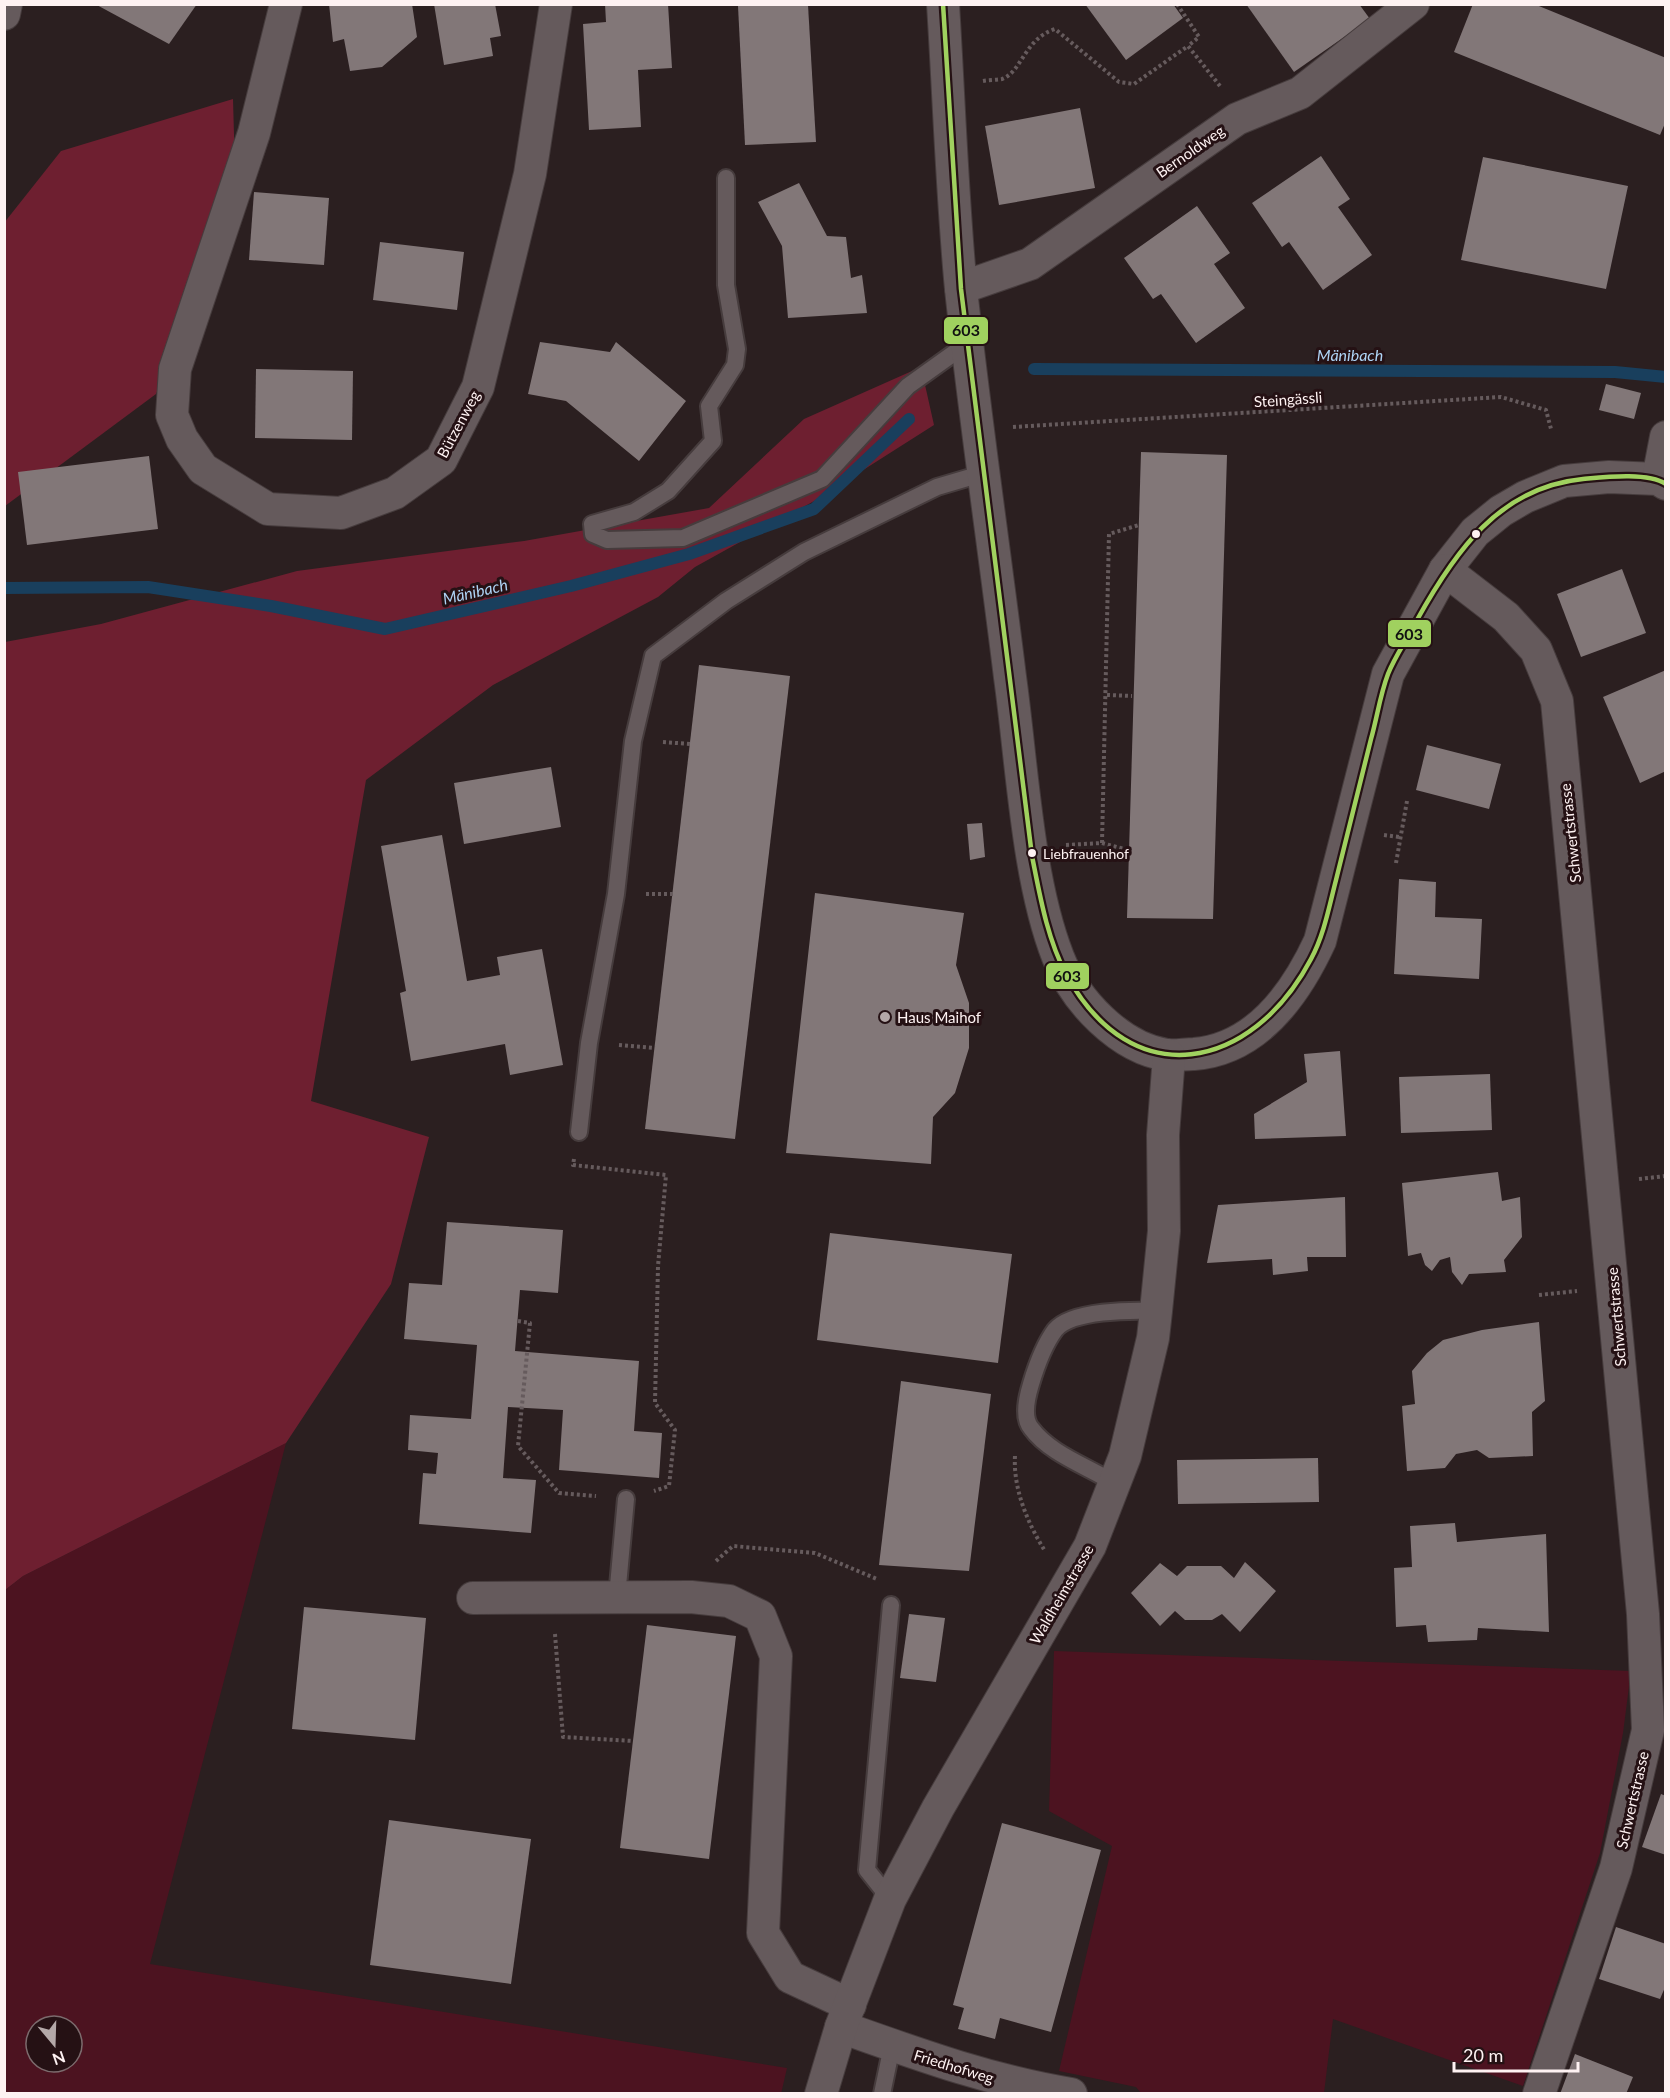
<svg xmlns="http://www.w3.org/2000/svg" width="1670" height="2098" font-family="Lato,sans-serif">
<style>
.green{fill:#4c1320;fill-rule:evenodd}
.forest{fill:#6e1f30}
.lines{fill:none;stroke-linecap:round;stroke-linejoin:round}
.stream{stroke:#193f5d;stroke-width:12}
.building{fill:#827778}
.lane-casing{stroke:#463c3d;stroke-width:20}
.street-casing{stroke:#463c3d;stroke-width:34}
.path{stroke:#665b5d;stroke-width:4;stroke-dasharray:3 3;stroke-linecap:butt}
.lane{stroke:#655a5c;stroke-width:16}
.street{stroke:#655a5c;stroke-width:32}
.bus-1-casing{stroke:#251114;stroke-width:9}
.bus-1{stroke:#a0d15f;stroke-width:4.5}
.bus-dot{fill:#fef2f2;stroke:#251114;stroke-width:2}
.poi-dot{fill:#b4a8a8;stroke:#251114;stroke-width:2}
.labels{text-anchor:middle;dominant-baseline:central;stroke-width:6;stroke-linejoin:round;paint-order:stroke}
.bus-label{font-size:14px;fill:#fef2f2;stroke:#251114;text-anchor:start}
.street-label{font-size:15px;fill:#fef2f2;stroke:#251114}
.poi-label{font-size:15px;fill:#fef2f2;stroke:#251114;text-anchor:start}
.water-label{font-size:16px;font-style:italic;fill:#aed3f5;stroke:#251114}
.line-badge{stroke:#251114;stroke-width:2}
.pale-badge-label{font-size:16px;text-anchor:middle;font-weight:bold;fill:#111}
</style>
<rect width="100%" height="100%" fill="#2b1f20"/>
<g class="green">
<path d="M286,1443L150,1964L787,2068L781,2094H5V1590L23,1576ZM36,2026H72V2062H36Z"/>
<polygon points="1054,1651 1631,1671 1623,1733 1600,1853 1523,2086 1333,2019 1324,2093 1141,2093 1136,2087 1059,2071 1112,1846 1049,1811"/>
</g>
<g class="forest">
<polygon points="233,99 236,207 156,394 5,506 4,223 61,151"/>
<polygon points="921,367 934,425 816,500 695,567 658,597 493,685 366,780 311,1101 429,1137 391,1284 286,1443 23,1576 5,1590 5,642 101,624 297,571 524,541 709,508 804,419"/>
</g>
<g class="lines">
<g class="stream">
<polyline points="1034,369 1615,372 1666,377"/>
<polyline points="4,588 148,587 271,606 385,629 571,586 689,554 814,509 909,419"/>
</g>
</g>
<g class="building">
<polygon points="95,4 197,4 169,44"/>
<polygon points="329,4 412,4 417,37 382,67 350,71 344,39 333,42"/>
<polygon points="434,4 495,4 501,36 490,38 493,56 444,65"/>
<polygon points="605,4 668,4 672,68 638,70 641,127 589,130 583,24 606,22"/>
<polygon points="1085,4 1173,4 1183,18 1126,60"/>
<polygon points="1246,4 1359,4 1370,19 1294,72"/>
<polygon points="1473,4 1534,4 1666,58 1666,121 1660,135 1454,52"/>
<polygon points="808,5 816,142 745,145 738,6"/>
<polygon points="1080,108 1095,188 999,205 985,126"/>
<polygon points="1321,156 1350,199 1338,207 1372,255 1323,290 1289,242 1282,247 1252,203"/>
<polygon points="1483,157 1628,186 1606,289 1461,260"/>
<polygon points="799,183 827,236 846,237 851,278 862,275 867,313 788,318 782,246 758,202"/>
<polygon points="254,192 329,198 324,265 249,260"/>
<polygon points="1197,206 1230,253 1214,264 1245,308 1196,343 1161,294 1153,299 1124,258"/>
<polygon points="380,242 464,252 457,310 373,300"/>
<polygon points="540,342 610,352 616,342 686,401 639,461 566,401 528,394"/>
<polygon points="256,369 353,371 352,440 255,438"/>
<polygon points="1606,384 1641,393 1634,419 1599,410"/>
<polygon points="1141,452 1227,455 1213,919 1127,918"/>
<polygon points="149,456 158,529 27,545 18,472"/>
<polygon points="1622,569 1646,633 1581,657 1557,594"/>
<polygon points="699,665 790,676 735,1139 645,1129"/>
<polygon points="1666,670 1666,771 1640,783 1603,697"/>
<polygon points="1427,745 1501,764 1489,809 1416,790"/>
<polygon points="551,767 561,827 464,844 454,783"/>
<polygon points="982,823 985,857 970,860 967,824"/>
<polygon points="442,835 467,981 500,975 497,957 542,949 563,1065 510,1075 505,1044 411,1061 400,993 406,991 381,846"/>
<polygon points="1399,879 1436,882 1435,917 1482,919 1479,979 1394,974"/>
<polygon points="815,893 964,913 956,965 969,1003 969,1048 955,1093 933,1117 931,1164 786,1153"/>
<polygon points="1340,1051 1346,1136 1255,1139 1254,1114 1307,1082 1304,1054"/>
<polygon points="1490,1074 1492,1130 1401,1133 1399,1077"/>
<polygon points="1498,1172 1502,1201 1520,1197 1522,1237 1504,1260 1506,1272 1469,1274 1462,1285 1452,1272 1450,1257 1440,1260 1432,1271 1425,1265 1421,1253 1408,1256 1402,1183"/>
<polygon points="1345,1197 1346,1257 1307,1257 1308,1271 1273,1275 1272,1259 1207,1263 1218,1205"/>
<polygon points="447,1222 563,1230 558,1293 520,1290 515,1351 639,1361 634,1431 662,1433 659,1478 559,1470 563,1410 508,1407 503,1478 536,1480 531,1533 419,1524 423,1473 436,1474 438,1453 408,1450 410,1415 471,1419 477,1345 404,1339 409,1283 442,1285"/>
<polygon points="830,1233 1012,1254 998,1363 817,1340"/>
<polygon points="1539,1322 1545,1401 1532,1412 1533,1456 1489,1458 1477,1450 1456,1454 1445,1468 1407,1471 1402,1406 1415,1404 1412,1371 1427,1353 1443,1340 1482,1330"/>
<polygon points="901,1381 991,1394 969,1571 879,1565"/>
<polygon points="1318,1458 1319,1502 1178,1504 1177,1460"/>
<polygon points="1455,1523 1457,1542 1546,1534 1549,1632 1478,1628 1477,1640 1428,1642 1426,1625 1396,1627 1394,1568 1412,1567 1410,1526"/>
<polygon points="1245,1562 1276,1591 1240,1632 1222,1614 1212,1620 1185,1620 1175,1611 1160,1626 1131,1593 1160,1563 1177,1576 1187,1566 1221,1566 1234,1578"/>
<polygon points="304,1607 426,1618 415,1740 292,1729"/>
<polygon points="909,1614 945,1618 936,1682 900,1678"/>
<polygon points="647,1625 736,1636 709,1859 620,1848"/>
<polygon points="1661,1794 1666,1796 1666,1855 1642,1847"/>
<polygon points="389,1820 531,1839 511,1984 370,1965"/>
<polygon points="1002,1823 1101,1850 1051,2032 1000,2018 995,2039 958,2029 964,2008 953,2005"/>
<polygon points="1616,1927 1666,1944 1666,1985 1660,1999 1599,1979"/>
<polygon points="1575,2054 1633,2077 1626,2094 1560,2094"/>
</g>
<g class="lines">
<g class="lane-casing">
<g id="lane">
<polyline points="726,178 726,285 737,349 735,365 709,406 713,441 668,491 634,512 592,524 593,534 607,540 683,538 822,479 908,386 968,343"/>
<polyline points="579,1132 589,1043 616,894 633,741 653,656 726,601 804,552 937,487 981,474"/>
<path d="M1114,1483C1087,1466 1050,1454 1031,1428C1022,1417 1027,1397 1031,1384C1036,1367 1044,1345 1055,1330C1071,1310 1132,1310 1156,1311"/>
<polyline points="617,1597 626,1499"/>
<polyline points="890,1899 867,1870 891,1605"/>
<polyline points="882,2094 892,2046"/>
</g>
</g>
<g class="street-casing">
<g id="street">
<polyline points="286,4 254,133 175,369 172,415 182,439 203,469 268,509 341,513 395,493 441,460 478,387 530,174 556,4"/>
<path d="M943,4C949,99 952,195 961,289C975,419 994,547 1010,677C1022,763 1027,878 1058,957C1075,1001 1120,1048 1167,1055C1176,1056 1185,1054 1194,1054C1257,1049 1296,993 1320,941L1388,674L1445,570L1475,532L1501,511L1525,497L1564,481L1609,477L1658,479L1666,484"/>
<polyline points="4,14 6,4"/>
<polyline points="961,288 1030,264 1237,119 1300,93 1413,4"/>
<polyline points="1658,479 1666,437"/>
<polyline points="1445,570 1506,617 1536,650 1557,701 1643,1614 1648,1730 1616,1868 1539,2094"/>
<polyline points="473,1598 691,1597 729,1601 760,1616 776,1656 763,1933 790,1977 850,2005"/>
<path d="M841,2027C917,2054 991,2081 1071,2094"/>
<polyline points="821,2094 841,2027 890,1899 938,1808 1090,1546 1125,1456 1153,1338 1156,1311 1164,1231 1163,1135 1169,1056"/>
</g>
</g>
<g class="path">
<polyline points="1177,4 1199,37 1188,46"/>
<path d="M983,81C989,80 996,80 1002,79C1022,72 1024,39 1055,29L1119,82L1134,84L1188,46L1220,86"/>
<polyline points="1013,427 1501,397 1546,410 1551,429"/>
<polyline points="1107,695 1132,696"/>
<polyline points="663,742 690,744"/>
<polyline points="1384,835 1399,837"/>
<polyline points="1102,843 1128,850"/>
<polyline points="1066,845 1102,843 1109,534 1139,525"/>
<polyline points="1396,863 1407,801"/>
<polyline points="646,894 673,894"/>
<polyline points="619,1045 655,1048"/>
<polyline points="574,1159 573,1165 666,1175 658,1266 655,1403 675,1430 669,1486 654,1491"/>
<polyline points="1639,1179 1666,1176"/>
<polyline points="1539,1295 1577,1291"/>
<polyline points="518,1321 530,1323 518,1446 559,1493 596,1496"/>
<path d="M1015,1456C1013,1489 1028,1524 1045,1551"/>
<polyline points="716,1561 733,1546 815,1553 877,1579"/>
<polyline points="555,1634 563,1737 633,1741"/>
</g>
<use href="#lane" class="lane"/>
<use href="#street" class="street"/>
<g class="bus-1-casing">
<path id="bus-1" d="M943,4L961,289L1032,856C1040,896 1047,938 1066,974C1132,1096 1252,1071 1311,959C1324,935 1329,907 1336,880C1348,833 1359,786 1371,739C1377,718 1380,695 1388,674C1395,656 1408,638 1417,620C1454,553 1499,487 1583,479C1605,477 1647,472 1666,484"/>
</g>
<use href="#bus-1" class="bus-1"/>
</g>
<g class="bus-dot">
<circle cx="1476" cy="534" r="5"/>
<circle cx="1032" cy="853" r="5"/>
</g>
<circle class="poi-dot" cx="885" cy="1017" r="6"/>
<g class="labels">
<g class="bus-label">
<text x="1043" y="853">Liebfrauenhof</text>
</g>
<g class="street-label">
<text transform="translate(1190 151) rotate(-35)">Bernoldweg</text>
<text transform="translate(1288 399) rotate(-4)">Steingässli</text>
<text transform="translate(458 424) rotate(-62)">Bützenweg</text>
<text transform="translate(1570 833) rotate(-96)">Schwertstrasse</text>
<text transform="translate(1616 1317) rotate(-95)">Schwertstrasse</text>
<text transform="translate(1061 1594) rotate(-60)">Waldheimstrasse</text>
<text transform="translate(1632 1800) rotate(-77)">Schwertstrasse</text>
<text transform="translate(954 2066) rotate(17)">Friedhofweg</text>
</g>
<g class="poi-label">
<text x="897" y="1017">Haus Maihof</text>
</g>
<g class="water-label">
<text x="1350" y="354">Mänibach</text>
<text transform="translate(475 591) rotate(-13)">Mänibach</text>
</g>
</g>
<g class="line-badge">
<rect x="943" y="316" width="46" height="29" rx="6" fill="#a0d15f"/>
<rect x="1387" y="619" width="45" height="29" rx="6" fill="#a0d15f"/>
<rect x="1045" y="962" width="45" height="28" rx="6" fill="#a0d15f"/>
</g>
<g class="pale-badge-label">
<text x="966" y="336">603</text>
<text x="1409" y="640">603</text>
<text x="1067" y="982">603</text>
</g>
<rect width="1670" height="2098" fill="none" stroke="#fef2f2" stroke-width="12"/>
<g transform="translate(54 2044) rotate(161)"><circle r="28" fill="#251114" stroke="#7c6b6d" stroke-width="1.5"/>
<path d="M0-4.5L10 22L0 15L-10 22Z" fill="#b4a8a8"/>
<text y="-9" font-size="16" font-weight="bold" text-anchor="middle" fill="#fef2f2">N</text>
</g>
<path d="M1454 2062v9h124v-9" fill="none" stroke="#fef2f2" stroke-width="3"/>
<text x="1463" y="2062" font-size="18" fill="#fef2f2" stroke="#251114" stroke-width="4.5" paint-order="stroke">20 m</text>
</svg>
